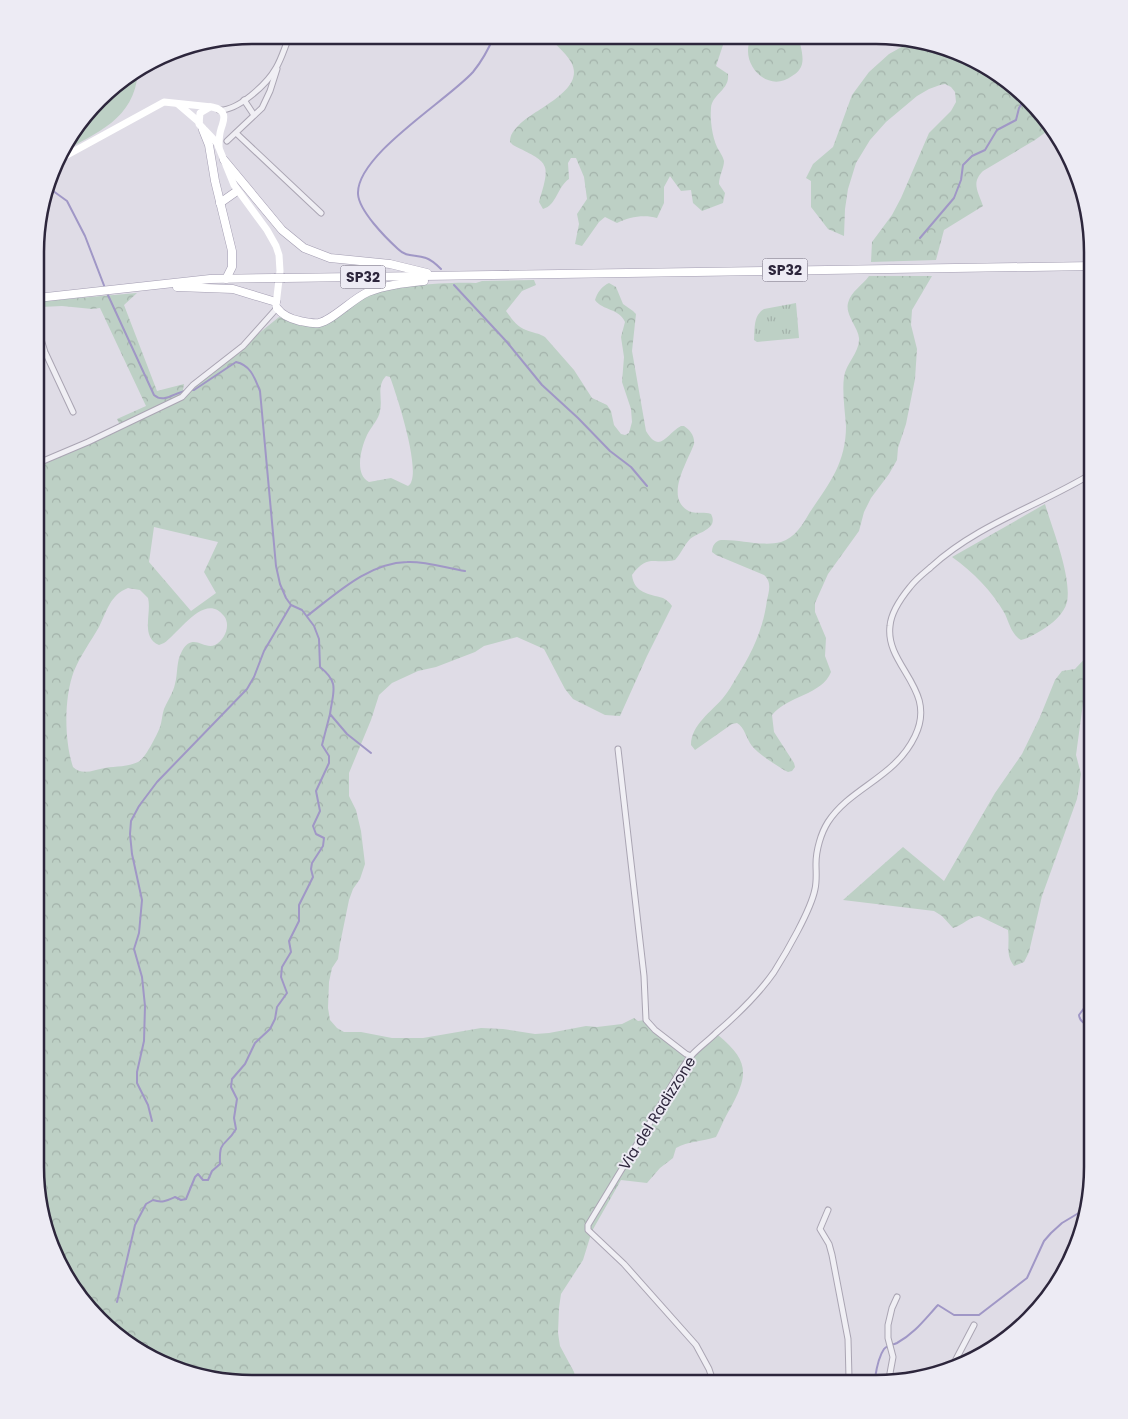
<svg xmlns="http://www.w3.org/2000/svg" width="1128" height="1419" font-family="Poppins,sans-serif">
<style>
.grass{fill:#bdd0c5}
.forest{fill:url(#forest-crowns);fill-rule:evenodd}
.park{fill:url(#park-tufts)}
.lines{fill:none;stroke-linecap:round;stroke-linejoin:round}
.stream{stroke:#a097c6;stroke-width:2}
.street-casing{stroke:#aaa5b3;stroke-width:7}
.primary-casing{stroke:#a29cb1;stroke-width:9}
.street{stroke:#f0eff4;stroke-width:5}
.secondary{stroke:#fff;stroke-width:7}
.primary{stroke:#fff;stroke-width:8}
.primary-bridge-casing{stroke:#a29cb1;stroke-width:9;stroke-linecap:butt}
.primary-bridge{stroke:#fff;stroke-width:8}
.labels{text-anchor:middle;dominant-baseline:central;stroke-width:4;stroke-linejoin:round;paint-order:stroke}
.shield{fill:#edebf4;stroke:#676173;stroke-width:1}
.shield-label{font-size:14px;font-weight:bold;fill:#2d263c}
.street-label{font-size:15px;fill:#2d263c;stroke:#edebf4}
.rim{fill:none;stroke:#2d263c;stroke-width:2.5}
</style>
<defs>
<pattern id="forest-crowns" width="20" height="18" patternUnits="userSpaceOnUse" patternTransform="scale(1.25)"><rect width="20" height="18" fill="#bdd0c5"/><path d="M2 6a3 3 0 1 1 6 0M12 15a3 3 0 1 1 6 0" fill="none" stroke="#a3b2aa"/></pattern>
<pattern id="park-tufts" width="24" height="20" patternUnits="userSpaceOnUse" patternTransform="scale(1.25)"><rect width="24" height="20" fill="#bdd0c5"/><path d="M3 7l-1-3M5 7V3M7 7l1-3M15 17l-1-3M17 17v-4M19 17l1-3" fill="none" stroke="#a3b2aa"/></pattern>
</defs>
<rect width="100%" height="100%" fill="#dfdce6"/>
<path class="grass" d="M138,72C134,120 97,132 61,153L64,144L109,89Z"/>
<g class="forest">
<path d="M547,36H726L716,66L728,74C730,90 712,94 711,108C710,120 712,136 717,147C719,151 723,156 724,161C724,168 719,176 719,184L725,193L723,203L702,211L693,203L691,190L681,191L670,176L664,187V203L657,218C644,214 629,217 617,223L605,217L599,222L582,246L575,244L579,224L577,214L587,199L584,177L576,158H571L568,163L569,179C557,187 557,205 543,209L539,202C552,161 548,163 513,145L510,142C510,134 514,130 519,125C534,109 587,90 571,62C565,52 555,44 547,36Z"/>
<path d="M752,36L799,37C800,45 804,56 802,64C801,69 796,74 792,76C767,95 737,62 752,36Z"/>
<path d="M914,40L997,72L1050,129L1035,140L983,171C971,183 978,191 983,206L944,230L936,260L871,262L872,242L892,215L901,198L929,133L951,111L956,102L955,92L951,87L945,84L940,85L929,89L917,96L886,122L870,140L856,163L848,189L845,209L844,236L828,229L811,207V181L806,178L813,164L833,147L852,95L869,72L889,54Z"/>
<path d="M869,276H932L912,310L911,325L917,349L915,379L906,424L898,448L897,460L889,474L871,498L864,512L859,531L828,574L815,603V612L826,638L825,656L831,672C822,695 787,696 772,715L774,732L794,763L795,767L792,771L788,772L784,770C773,763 761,756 752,746C746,738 745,728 737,723L732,724L695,750L691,745C691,725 712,711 723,698C728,692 732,685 736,678C752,653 763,630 767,600C769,591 772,582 764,575L716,555L712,552C712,546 715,541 721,540C740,539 762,547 781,542C795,538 803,524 810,512C829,484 846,463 846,426C845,411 842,392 844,377C846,363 860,352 859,338C858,327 845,315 848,303C851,291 863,285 869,276Z"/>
<path d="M534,280L536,285L522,291L506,311C512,319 517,327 526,330C533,333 539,333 545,337L574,370L592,398L607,405L611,411L614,425L621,434L625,435L629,433L632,422L631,409L622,382L624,357L621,337L625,322C619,308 603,311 595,300C597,293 602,286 609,283L616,287L623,304L633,311L636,314L632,351L646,431C660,455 667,433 681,426H684C690,430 695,436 694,444C688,461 665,496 687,510C694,515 703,511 711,514C719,529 698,532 690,539C684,545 681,554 675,560C654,565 648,553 632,575C634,593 649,594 663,598C667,600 670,603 672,606L647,656L620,716L605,715L573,699L565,689L544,649L517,637L484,646L475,652L436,667L418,671L392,683L379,695L371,720L349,773V796L356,810L361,831L365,864L360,879L353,889L349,900L340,944L338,959L332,968L329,982L328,1008L330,1020L337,1028L344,1032H361L392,1038H423L481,1028L503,1029L535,1034L549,1033L586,1026L597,1027L622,1024L634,1018L638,1021L645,1020L651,1030L691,1059L718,1035C749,1061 749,1074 730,1109C724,1118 721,1128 716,1137C702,1142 688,1141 676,1148L673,1158L660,1168L647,1183L621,1180L592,1231L583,1260L561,1294L559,1308L558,1333L560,1346L574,1372L577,1384H237L182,1372L132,1348L64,1275L42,1224L35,1167L36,468L94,440L120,425L117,419L146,406L100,308L92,309L62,306L41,307L37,313V303L43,301L137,293L124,305L157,391L184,384L182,396L279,317L313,326C329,316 346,303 364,297C394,285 444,282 476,283L482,281ZM386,376L390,377C396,393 424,477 408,486L391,478L369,482C354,474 361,448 367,435C371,427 379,419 380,411C383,398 376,387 386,376ZM154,527L218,542L204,572L216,593L191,611L149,562ZM128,588L140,590L148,598C152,613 140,637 159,645L164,643C179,633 205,591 224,616C231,625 225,640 215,645C203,650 193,632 182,651C176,661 178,674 175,684C173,693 168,700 164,709C162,715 162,721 160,727C157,735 145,759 138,762C128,767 116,766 105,768C94,770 82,776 73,767C64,740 64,697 74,671C80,656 91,641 99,627C107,611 110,595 128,588Z"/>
<path d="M1045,504C1052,528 1072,577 1067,602C1064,614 1052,624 1042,630C1035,634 1029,638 1021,640C1012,635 1009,623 1005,614C992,591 973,572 952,557Z"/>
<path d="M1093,650V663L1084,696L1076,755L1081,774L1077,799L1042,896L1029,952L1024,962L1014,966C1005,954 1010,945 1008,930L979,916C969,917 963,925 953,928L942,916L934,911L843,900L903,847L944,881L995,793L1022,754L1040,717L1055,680L1062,671L1075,669Z"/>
</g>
<path class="park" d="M796,303L799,338L757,342L754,340C755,328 753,316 764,309Z"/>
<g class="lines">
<g class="stream">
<polyline points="49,188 67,201 85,236 105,288"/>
<polyline points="920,238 954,198 961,180 963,165 972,156 985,150 997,130 1016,120 1019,108 1024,100"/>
<path d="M441,269C437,265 432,260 426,258C415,254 407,258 398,249C386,238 359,211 358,194C356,155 448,100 473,72C482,61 489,48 494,36"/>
<polyline points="454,285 506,341 542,385 578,418 610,451 631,467 647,486"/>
<path d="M107,293L154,395C164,404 175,392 186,391"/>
<path d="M191,390H194L236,362C251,365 255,379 260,391L276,566L280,584L286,598L291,605L302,610L314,626L319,639L320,667C340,683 333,691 330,714"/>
<path d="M307,616C336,594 368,563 407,562C426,561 446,568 465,571"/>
<path d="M1093,1026C1086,1024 1080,1023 1079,1015L1093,996"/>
<polyline points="152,1121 148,1105 137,1083 137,1072 144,1041 145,1006 142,977 134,949 139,933 142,900 132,854 130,834 131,821 139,806 157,782 247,689 254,677 264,651 291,605"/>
<path d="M117,1302L135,1225L146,1204L153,1200C162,1203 166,1201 175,1197L181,1200L186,1199L195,1177L198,1174L203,1180H208L212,1171L220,1164C219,1138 225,1148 236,1129L234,1118L237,1099L231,1087L232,1079L245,1064L255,1043L270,1029L275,1019L277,1007L287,993L281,977L282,967L291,952L289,941L299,921V905L313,877L311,869L312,863L323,846L324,838L316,834L313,826L320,811L316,791L329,763V756L322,745L330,714L347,734L371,753"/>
<path d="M874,1384C876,1373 877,1359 884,1349C887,1345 893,1345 897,1343C914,1334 925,1319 938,1305L954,1315H979L1027,1278L1044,1241L1051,1233L1062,1223L1087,1208"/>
</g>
<g class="street-casing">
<g id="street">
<polyline points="372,35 375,39"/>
<polyline points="244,100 254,115"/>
<path d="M219,110C238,111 267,84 276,68C282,58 285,46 290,35"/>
<polyline points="236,133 321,213"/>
<polyline points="227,141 262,108 270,91 277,69"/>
<polyline points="37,327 45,352 73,412"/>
<polyline points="36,464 88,442 182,397 193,385 243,346 277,308"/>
<polyline points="618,749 644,976 646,1020 655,1030 686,1054 691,1056"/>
<polyline points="828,1210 820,1229 829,1244 832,1255 848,1339 849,1378 848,1384"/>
<polyline points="953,1365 974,1325"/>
<path d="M714,1384L709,1369L696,1345L624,1264L588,1230V1225C611,1187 634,1149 657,1111C668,1093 678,1072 691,1056C698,1048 708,1041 716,1033C737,1015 758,995 774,972C786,953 811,910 815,889C817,880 816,872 816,864C816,850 821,833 828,822C851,787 895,778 915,736C938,689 885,666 890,626C891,612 901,598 910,587C916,579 924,573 931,567C978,524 1039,506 1093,473"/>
<polyline points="888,1384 893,1357 888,1338 888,1325 892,1308 897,1297"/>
</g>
</g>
<g class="primary-casing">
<g id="primary">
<polyline points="203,130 209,145 215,181 232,251 232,267 226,279"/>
<polyline points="224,160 282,230 304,248 330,258 390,264 427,273"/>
<polyline points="220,203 237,191"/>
<polyline points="285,278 1093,266"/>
<polyline points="177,287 233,289 276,302"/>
<polyline points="37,298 210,279 274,278"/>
<path d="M277,308C282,315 291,319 300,321C305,322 313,324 319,323C333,320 352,299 368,292C385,285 405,283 424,281"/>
</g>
</g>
<use href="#street" class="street"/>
<g class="secondary">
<polyline points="178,104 199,122"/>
<polyline points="210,107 200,113 199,124 217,143 234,185 267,230 276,246 279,255 280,271 276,305"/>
<path d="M58,160L164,102L212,107C227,110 225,118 221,129C219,135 219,141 219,147"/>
</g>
<use href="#primary" class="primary"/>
<g class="primary-bridge-casing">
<polyline id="primary-bridge" points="274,278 285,278"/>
</g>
<use href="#primary-bridge" class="primary-bridge"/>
</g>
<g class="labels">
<g class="shield">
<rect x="762.5" y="258.5" width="45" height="23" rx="4"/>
<rect x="340.5" y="265.5" width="45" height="23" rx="4"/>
</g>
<g class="shield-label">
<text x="785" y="270">SP32</text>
<text x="363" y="277">SP32</text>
</g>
<g class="street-label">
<text transform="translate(657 1113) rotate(-58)">Via del Radizzone</text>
</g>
</g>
<path d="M0 0H1128V1419H0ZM252 44H876A208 208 0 0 1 1084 252V1167A208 208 0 0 1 876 1375H252A208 208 0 0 1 44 1167V252A208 208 0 0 1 252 44Z" fill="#edebf4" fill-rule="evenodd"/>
<path class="rim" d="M252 44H876A208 208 0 0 1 1084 252V1167A208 208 0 0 1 876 1375H252A208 208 0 0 1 44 1167V252A208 208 0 0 1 252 44Z"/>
</svg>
